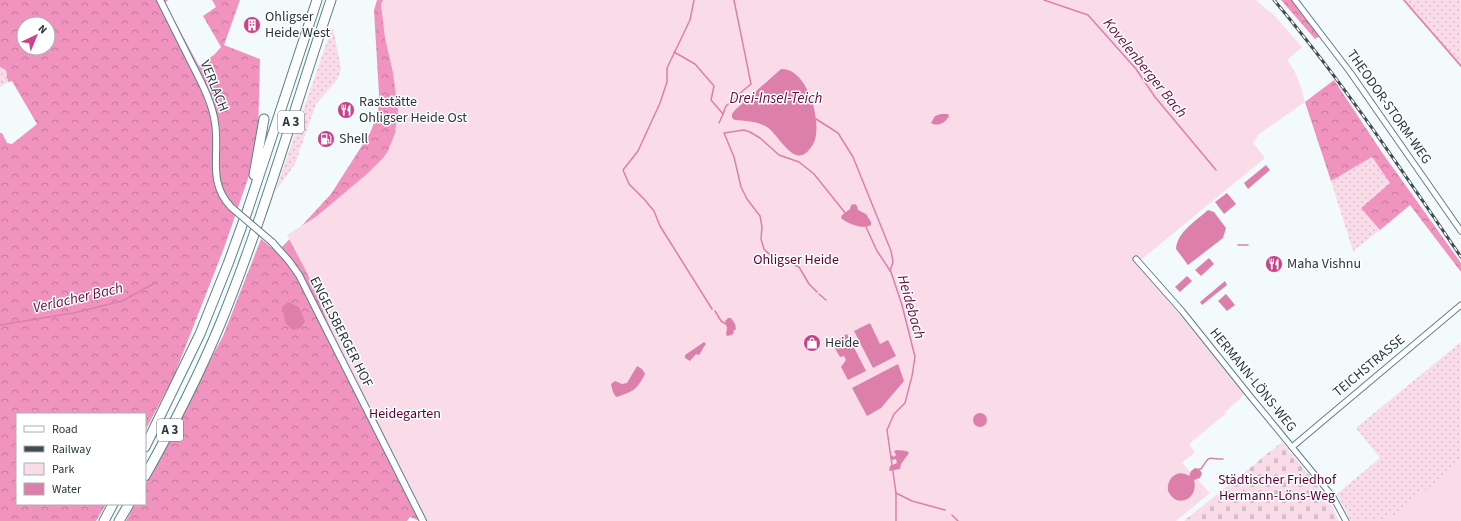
<svg xmlns="http://www.w3.org/2000/svg" width="1461" height="521" font-family="'Source Sans 3',sans-serif">
<style>
.grass{fill:url(#grass-dots)}
.forest{fill:url(#forest-crowns);fill-rule:evenodd}
.cemetery{fill:url(#cemetery-stones)}
.green{fill:#fadbe8}
.water{fill:#dc80ab}
.lines{fill:none;stroke-linecap:round;stroke-linejoin:round}
.stream{stroke:#dc80ab;stroke-width:1.5}
.minor-casing{stroke:#5d808b;stroke-width:7}
.tertiary-casing{stroke:#5d808b;stroke-width:8}
.motorway-casing{stroke:#5d808b;stroke-width:11}
.minor{stroke:#fff;stroke-width:5}
.tertiary{stroke:#fff;stroke-width:6}
.motorway{stroke:#fff;stroke-width:9}
.rail-casing{stroke:#3f4d51;stroke-width:3}
.rail{stroke:#fff;stroke-width:1.5;stroke-dasharray:4.5;stroke-linecap:butt}
.tertiary-bridge-casing{stroke:#5d808b;stroke-width:8;stroke-linecap:butt}
.tertiary-bridge{stroke:#fff;stroke-width:6}
.labels{text-anchor:middle;dominant-baseline:central;stroke-width:3;stroke-linejoin:round;paint-order:stroke}
.shield{fill:#fff;stroke:#6a7477;stroke-width:1}
.shield-label{font-size:13px;font-weight:bold;fill:#2a393d}
.poi-label{font-size:14px;fill:#2a393d;stroke:#fff;text-anchor:start}
.street-label{font-size:14px;fill:#2a393d;stroke:#fff}
.park-label{font-size:14px;fill:#580337;stroke:#fff}
.water-label{font-size:15px;font-style:italic;fill:#62103f;stroke:#fff}
</style>
<defs>
<pattern id="grass-dots" width="8" height="8" patternUnits="userSpaceOnUse"><rect width="8" height="8" fill="#fadbe8"/><path d="M2 2h.1M6 6h.1" fill="none" stroke="#d6bdc8" stroke-width="1.8" stroke-linecap="round"/></pattern>
<pattern id="forest-crowns" width="20" height="18" patternUnits="userSpaceOnUse"><rect width="20" height="18" fill="#f193bf"/><path d="M2 6a3 3 0 1 1 6 0M12 15a3 3 0 1 1 6 0" fill="none" stroke="#c3799c"/></pattern>
<pattern id="cemetery-stones" width="16" height="16" patternUnits="userSpaceOnUse"><rect width="16" height="16" fill="#fadbe8"/><path d="M2 7V4a2 2 0 0 1 4 0v3zM10 15v-3a2 2 0 0 1 4 0v3z" fill="#d6bdc8"/></pattern>
</defs>
<rect width="100%" height="100%" fill="#f2fafc"/>
<g class="grass">
<polygon points="1402,0 1461,0 1461,68"/>
<polygon points="333,28 341,69 337,80 316,104 295,164 275,192 331,30"/>
<polygon points="0,67 6,69 8,82 0,87"/>
<polygon points="1372,157 1390,183 1361,208 1380,230 1353,251 1331,181"/>
<polygon points="1461,342 1461,462 1394,516 1379,521 1351,521 1337,494 1380,458 1356,428"/>
</g>
<g class="forest">
<path d="M0,0H168L165,3L199,66L215,54L221,47L203,16L216,7L212,0H240L224,45L260,59L258,134L253,164L224,248L174,376L145,431V414H17V504H106L96,521H0V133H2L7,143L12,144L37,124L12,81L8,82L6,70L0,67ZM24,24H48V48H24Z"/>
<polygon points="377,0 428,0 664,521 420,521 410,517 407,521 126,521 135,504 145,504 145,485 223,336 261,239 277,252 283,246 331,194 370,133 378,113 379,94 374,10"/>
<polygon points="1281,0 1293,0 1320,36 1315,39"/>
<polygon points="1334,80 1381,151 1461,263 1461,272 1410,205 1380,230 1361,208 1390,183 1372,157 1331,181 1305,102"/>
</g>
<polygon class="cemetery" points="1282,442 1329,500 1339,521 1184,521"/>
<g class="green">
<path d="M383,0H1256L1265,8L1273,14L1302,47L1287,60C1297,72 1301,87 1305,102L1259,134L1253,143L1265,158L1137,263L1245,394L1225,412V414L1189,444L1195,452L1182,463L1210,493L1176,521H427L338,346L307,273L287,235L317,216L368,173L383,158L388,151L395,133L398,110L393,73L385,38L381,4Z"/>
<polygon points="1461,462 1461,521 1379,521 1394,516"/>
</g>
<g class="water">
<path d="M781,69C808,67 825,127 812,146C795,172 781,137 767,127C757,121 746,121 735,120L732,118V114L736,109Z"/>
<path d="M941,114H948L949,116C945,123 938,127 931,123L935,116Z"/>
<polygon points="1266,165 1270,170 1248,189 1244,183"/>
<polygon points="1227,193 1236,204 1224,214 1215,202"/>
<path d="M855,204L857,206L858,210L866,214L871,222V225C863,230 848,224 841,218L842,215L850,209L851,205Z"/>
<path d="M1208,210L1214,212L1226,228L1223,238L1188,265L1176,249C1177,232 1196,221 1208,210Z"/>
<polygon points="1209,258 1214,264 1201,276 1195,270"/>
<polygon points="1187,276 1192,281 1180,292 1175,287"/>
<polygon points="1225,281 1227,285 1202,305 1200,302"/>
<polygon points="1226,294 1235,305 1227,311 1218,301"/>
<polygon points="288,302 299,307 305,321 301,328 293,330 286,324 282,307"/>
<polygon points="728,318 731,318 735,324 736,329 733,331 734,332 732,335 727,336 726,334 727,328 725,321"/>
<polygon points="870,323 880,344 888,340 896,356 873,368 854,331"/>
<polygon points="847,334 866,371 848,380 841,367 846,360 844,356 840,357 832,343"/>
<path d="M704,342L706,344C703,347 702,351 699,355L696,354L690,361L685,358V355Z"/>
<polygon points="898,364 904,381 881,408 867,416 852,388"/>
<path d="M637,366L642,369L645,374C636,391 633,391 617,397C613,395 612,389 611,384L615,381L622,384L627,383Z"/>
<circle cx="980" cy="420" r="7"/>
<polygon points="897,450 907,451 909,453 901,464 900,469 889,471 890,466 897,463 896,459 892,460 890,458 892,455 894,457 896,455 894,451"/>
<path d="M1195,468L1199,469L1202,473L1200,478L1194,480C1199,500 1176,509 1168,491C1166,478 1178,468 1189,476L1191,471Z"/>
</g>
<g class="lines">
<g class="stream">
<polyline points="694,0 690,20 667,68 667,82 660,103 638,151 623,170 629,184 644,199 654,211 660,226 712,309"/>
<polyline points="734,0 751,84 739,94"/>
<polyline points="1044,0 1088,15 1136,69 1155,97 1216,170"/>
<polyline points="1404,0 1461,66"/>
<polyline points="674,52 695,64 714,86 711,100 723,114 719,123"/>
<polyline points="723,114 726,106 735,98"/>
<polyline points="816,119 838,133 853,157 891,251 893,262 890,271"/>
<polyline points="866,227 877,251 891,272 902,305 915,357 912,376 905,403 894,414 887,430 896,493 896,521"/>
<polyline points="1238,245 1248,245"/>
<polyline points="817,292 809,284 799,267 770,255 764,249 761,239 762,227 760,216 747,199 741,187 734,157 724,133 744,130 750,132 760,138 779,155 799,162 814,174 846,214"/>
<polyline points="819,294 826,300"/>
<polyline points="715,311 721,321 726,324"/>
<polyline points="0,325 73,313 122,301 157,282"/>
<path d="M1199,469H1201C1211,454 1206,459 1223,459"/>
<polyline points="896,493 912,501 945,510"/>
<polyline points="952,515 958,521"/>
</g>
<g class="minor-casing">
<g id="minor">
<polyline points="1295,0 1350,72 1461,231"/>
<polyline points="1136,259 1182,311 1250,396 1333,497 1346,521"/>
<polyline points="1292,447 1461,305"/>
</g>
</g>
<g class="tertiary-casing">
<g id="tertiary">
<path d="M160,0C170,20 180,40 190,60C200,80 212,101 215,123C220,154 207,182 231,207"/>
<polyline points="272,242 289,261 299,275 423,521"/>
</g>
</g>
<g class="motorway-casing">
<g id="motorway">
<polyline points="254,175 264,119"/>
<polyline points="145,447 200,334 228,264 248,209 317,0"/>
<path d="M145,476C172,428 198,377 219,327C263,220 294,109 331,0"/>
<polyline points="104,521 113,504"/>
<polyline points="119,521 129,504"/>
</g>
</g>
<use href="#minor" class="minor"/>
<use href="#tertiary" class="tertiary"/>
<use href="#motorway" class="motorway"/>
<g class="rail-casing">
<path id="rail" d="M1274,0C1342,81 1401,169 1461,257"/>
</g>
<use href="#rail" class="rail"/>
<g class="tertiary-bridge-casing">
<polyline id="tertiary-bridge" points="231,207 272,242"/>
</g>
<use href="#tertiary-bridge" class="tertiary-bridge"/>
</g>
<defs>
<g id="building-disc" transform="scale(0.9)"><circle r="9.5" fill="#c7448a" stroke="#fff"/><path d="M-4-6H4V6H1V3H-1V6H-4ZM-2.5-4.3h1.7v1.8h-1.7ZM.8-4.3h1.7v1.8H.8ZM-2.5-1h1.7V.8h-1.7ZM.8-1h1.7V.8H.8Z" fill="#fff"/></g>
<g id="restaurant-disc" transform="scale(0.9)"><circle r="9.5" fill="#c7448a" stroke="#fff"/><path d="M-5-6h1v4h1v-4h1v4h1v-4h1v5L-1.5 .5V6h-2V.5L-5-1ZM5-6V6H3V1.5H1.5Q1.5-4 5-6Z" fill="#fff"/></g>
<g id="fuel-disc" transform="scale(0.9)"><circle r="9.5" fill="#c7448a" stroke="#fff"/><path d="M-5.5-6h7V0h2V4h1.3V-2.5L3-4.5l.8-.8L6-3V5H2.5V1h-1V6h-7ZM-4.2-4.7v3.2H.2V-4.7Z" fill="#fff"/></g>
<g id="shop-disc" transform="scale(0.9)"><circle r="9.5" fill="#c7448a" stroke="#fff"/><path d="M-5-2.5h2.3a2.7 3.5 0 0 1 5.4 0H5L5.5 6h-11ZM-1.5-2.5h3a1.5 2.3 0 0 0-3 0Z" fill="#fff"/></g>
</defs>
<g fill-rule="evenodd">
<use href="#building-disc" x="252" y="25"/>
<use href="#restaurant-disc" x="346" y="110"/>
<use href="#fuel-disc" x="326" y="139"/>
<use href="#restaurant-disc" x="1274" y="264"/>
<use href="#shop-disc" x="812" y="343"/>
</g>
<g class="labels">
<g class="shield">
<rect x="278" y="111" width="26" height="22" rx="3"/>
<rect x="157" y="419" width="26" height="22" rx="3"/>
</g>
<g class="shield-label">
<text x="291" y="122">A 3</text>
<text x="170" y="430">A 3</text>
</g>
<g class="poi-label">
<text x="265" y="17">Ohligser<tspan x="265" dy="16">Heide West</tspan></text>
<text x="359" y="102">Raststätte<tspan x="359" dy="16">Ohligser Heide Ost</tspan></text>
<text x="339" y="139">Shell</text>
<text x="1287" y="264">Maha Vishnu</text>
<text x="825" y="343">Heide</text>
</g>
<g class="street-label">
<text transform="translate(214 86) rotate(68)">VERLACH</text>
<text transform="translate(1389 107) rotate(55)">THEODOR-STORM-WEG</text>
<text transform="translate(341 332) rotate(63)">ENGELSBERGER HOF</text>
<text transform="translate(1369 366) rotate(-40)">TEICHSTRASSE</text>
<text transform="translate(1253 380) rotate(51)">HERMANN-LÖNS-WEG</text>
</g>
<g class="park-label">
<text x="796" y="260">Ohligser Heide</text>
<text x="405" y="414">Heidegarten</text>
<text x="1277" y="480">Städtischer Friedhof<tspan x="1277" dy="16">Hermann-Löns-Weg</tspan></text>
</g>
<g class="water-label">
<text transform="translate(1145 68) rotate(51)">Kovelenberger Bach</text>
<text x="776" y="98">Drei-Insel-Teich</text>
<text transform="translate(78 298) rotate(-13)">Verlacher Bach</text>
<text transform="translate(911 307) rotate(74)">Heidebach</text>
</g>
</g>
<rect x="16" y="413" width="130" height="92" fill="#ffffff" stroke="#aab0b1"/>
<rect x="24" y="426" width="20" height="6" fill="#ffffff" stroke="#aab0b1"/>
<text x="52" y="433" font-size="12" fill="#2a393d">Road</text>
<rect x="24" y="446" width="20" height="6" fill="#3f4d51" stroke="#aab0b1"/>
<text x="52" y="453" font-size="12" fill="#2a393d">Railway</text>
<rect x="24" y="463" width="20" height="12" fill="#fadbe8" stroke="#aab0b1"/>
<text x="52" y="473" font-size="12" fill="#2a393d">Park</text>
<rect x="24" y="483" width="20" height="12" fill="#dc80ab" stroke="#aab0b1"/>
<text x="52" y="493" font-size="12" fill="#2a393d">Water</text>
<g transform="translate(36 36) rotate(44)"><circle r="19" fill="#ffffff" stroke="#aab0b1"/>
<path d="M0-3L7 15L0 10L-7 15Z" fill="#c7448a"/>
<text y="-6" font-size="11" font-weight="bold" text-anchor="middle" fill="#2a393d">N</text>
</g>
</svg>
